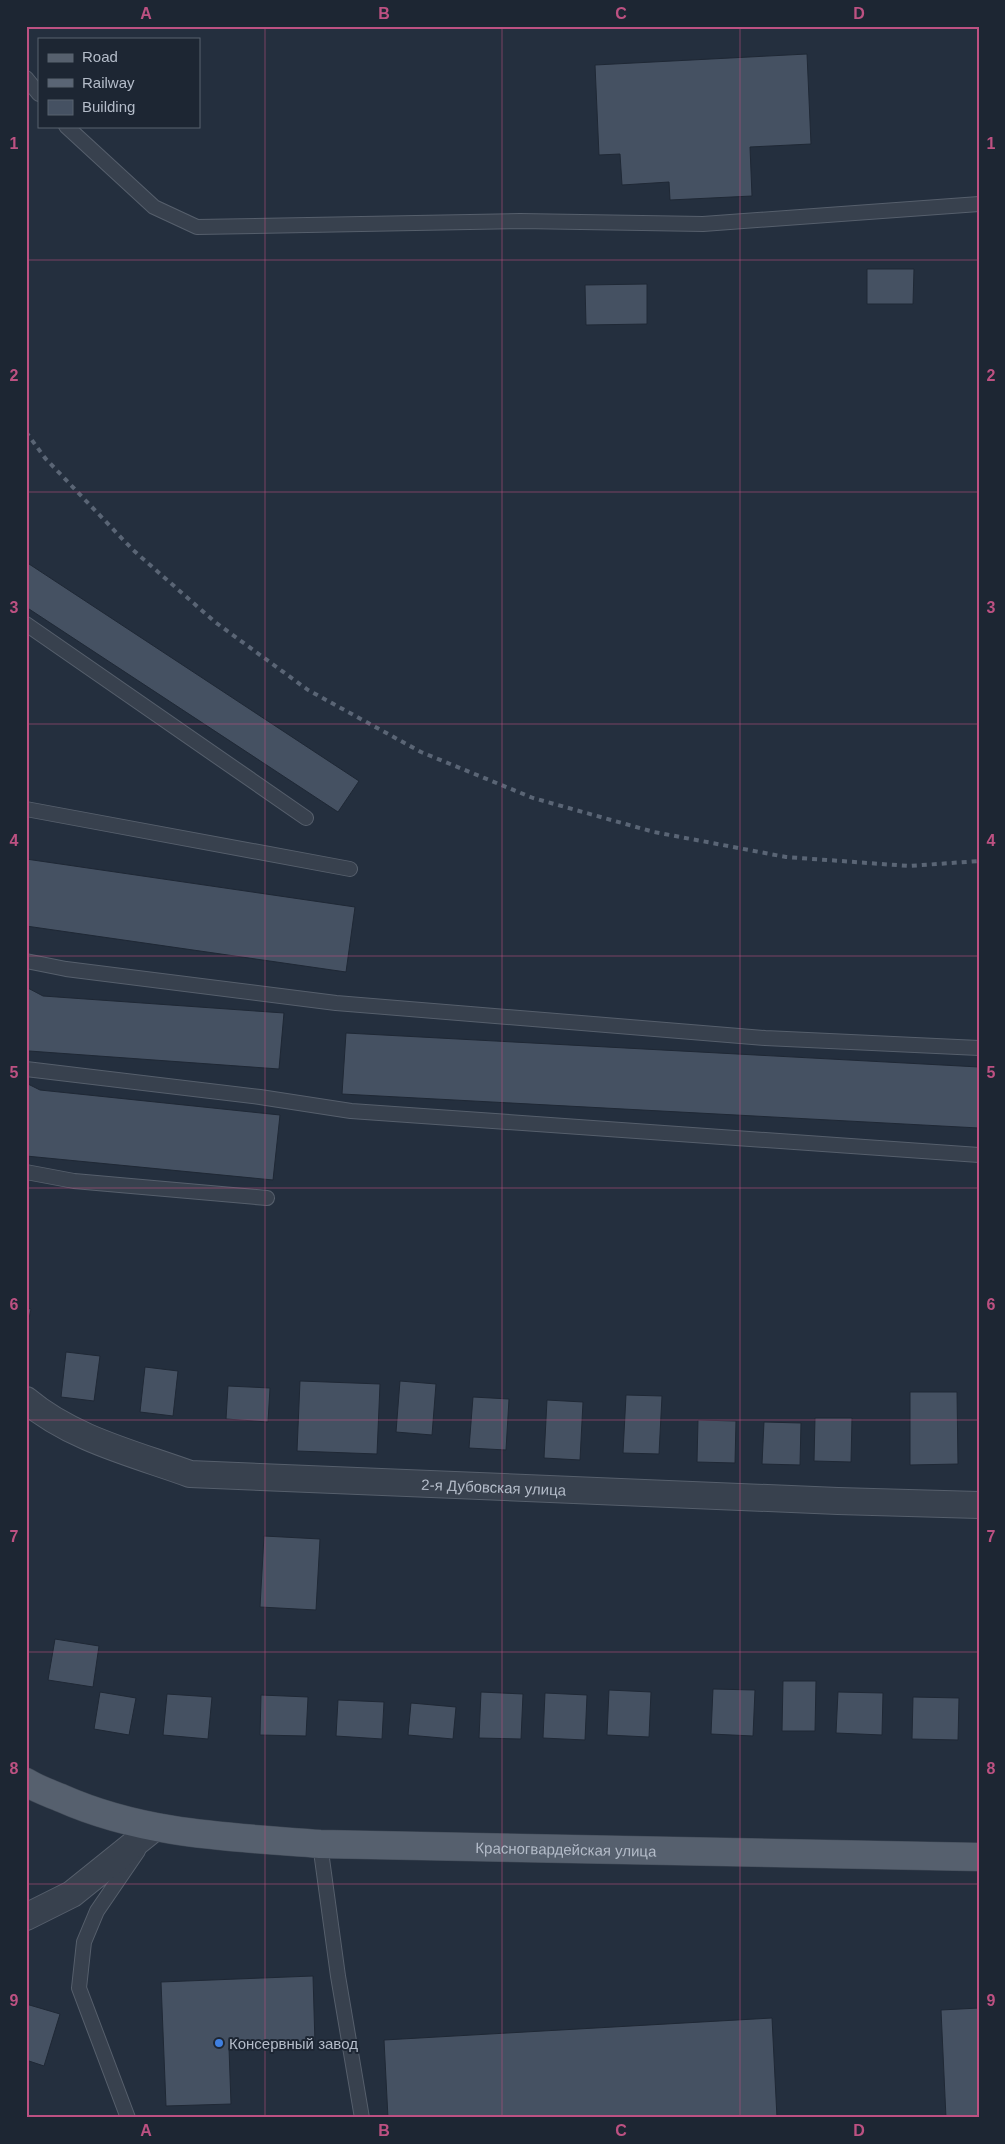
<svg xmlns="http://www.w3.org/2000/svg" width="1005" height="2144" font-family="Arial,sans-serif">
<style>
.building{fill:#455162;stroke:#1f2835}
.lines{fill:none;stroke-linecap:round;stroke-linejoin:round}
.service-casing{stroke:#565f6c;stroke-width:16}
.minor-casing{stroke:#565f6c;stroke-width:28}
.primary-casing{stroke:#414a57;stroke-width:29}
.service{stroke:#38414e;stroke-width:14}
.minor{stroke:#38414e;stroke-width:26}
.primary{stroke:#56606e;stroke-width:28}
.rail{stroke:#5a6575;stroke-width:4;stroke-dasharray:5 5;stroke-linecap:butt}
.grid{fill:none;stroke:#bd5182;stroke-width:1;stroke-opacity:0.55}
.shop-dot{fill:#3f7fe0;stroke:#1d2633;stroke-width:2}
.labels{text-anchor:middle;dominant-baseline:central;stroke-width:4;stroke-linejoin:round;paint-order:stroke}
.street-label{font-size:15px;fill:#b4bcc9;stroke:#1d2633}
.poi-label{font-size:15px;fill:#b4bcc9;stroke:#1d2633;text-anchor:start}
.neatline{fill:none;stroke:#bd5182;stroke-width:2}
.grid-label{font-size:16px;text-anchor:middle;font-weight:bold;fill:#bd5182}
</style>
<rect width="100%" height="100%" fill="#242f3e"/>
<g class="building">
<polygon points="807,54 811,144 750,147 752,196 670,200 669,182 622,185 620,154 599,155 595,65"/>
<polygon points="867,269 914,269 913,304 867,304"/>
<polygon points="647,284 647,324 586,325 585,285"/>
<polygon points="26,562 359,781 338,812 26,607"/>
<polygon points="26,859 355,907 346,972 26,926"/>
<polygon points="26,987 43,996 284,1013 279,1069 29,1051 26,1050"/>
<polygon points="346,1033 979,1067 979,1128 342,1094"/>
<polygon points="26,1083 40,1090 280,1115 273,1180 26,1156"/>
<polygon points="26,1308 31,1309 26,1333"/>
<polygon points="66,1352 100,1356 94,1401 61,1397"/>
<polygon points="145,1367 178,1371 173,1416 140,1412"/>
<polygon points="300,1381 380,1384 377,1454 297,1451"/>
<polygon points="400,1381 436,1384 432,1435 396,1432"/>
<polygon points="228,1386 270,1388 268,1422 226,1419"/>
<polygon points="910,1392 957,1392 958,1464 910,1465"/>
<polygon points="626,1395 662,1396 659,1454 623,1453"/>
<polygon points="473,1397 509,1399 506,1450 469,1448"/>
<polygon points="547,1400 583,1402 580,1460 544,1458"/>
<polygon points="815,1418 852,1418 851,1462 814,1461"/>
<polygon points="698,1420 736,1421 735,1463 697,1462"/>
<polygon points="764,1422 801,1423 800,1465 762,1464"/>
<polygon points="264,1536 320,1539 316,1610 260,1607"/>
<polygon points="55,1639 99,1646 93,1687 48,1680"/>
<polygon points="783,1681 816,1681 815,1731 782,1731"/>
<polygon points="713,1689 755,1690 753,1736 711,1734"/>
<polygon points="609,1690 651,1692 649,1737 607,1735"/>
<polygon points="100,1692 136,1698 129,1735 94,1729"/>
<polygon points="481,1692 523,1694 521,1739 479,1738"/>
<polygon points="838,1692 883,1693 882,1735 836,1733"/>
<polygon points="545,1693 587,1695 585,1740 543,1738"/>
<polygon points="167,1694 212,1697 208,1739 163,1735"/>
<polygon points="261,1695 308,1697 306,1736 260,1735"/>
<polygon points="913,1697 959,1698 958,1740 912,1739"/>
<polygon points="338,1700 384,1702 382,1739 336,1736"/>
<polygon points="411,1703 456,1707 453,1739 408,1735"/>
<polygon points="313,1976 315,2044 229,2048 231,2104 166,2106 161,1982"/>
<polygon points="26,2004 60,2014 44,2066 26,2060"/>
<polygon points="979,2008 979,2118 946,2118 941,2010"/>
<polygon points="772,2018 777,2118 388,2118 384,2040"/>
</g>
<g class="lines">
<g class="service-casing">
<g id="service">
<polyline points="26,78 39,94"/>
<polyline points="66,126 154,207 197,227 520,221 703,224 979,204"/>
<polyline points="26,624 306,818"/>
<polyline points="26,809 350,869"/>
<polyline points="26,961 66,969 336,1003 765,1038 979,1048"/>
<polyline points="26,1069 260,1097 351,1111 979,1155"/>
<polyline points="26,1172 74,1181 267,1198"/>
<polyline points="320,1844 338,1976 362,2118"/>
<polyline points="128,2118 79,1988 84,1942 97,1911 138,1851"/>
</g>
</g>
<g class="minor-casing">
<g id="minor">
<path id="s1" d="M26,1400C72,1439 135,1454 190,1474L838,1501L979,1505"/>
<polyline points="26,1917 72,1894 154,1828"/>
</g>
</g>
<g class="primary-casing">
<g id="primary">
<path id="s2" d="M26,1782C37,1789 49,1793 61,1798C144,1835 231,1837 320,1844L979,1857"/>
</g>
</g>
<use href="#service" class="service"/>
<use href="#minor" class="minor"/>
<use href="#primary" class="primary"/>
<polyline class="rail" points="26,432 45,458 133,550 215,622 308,690 421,752 533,798 654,832 786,857 909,866 979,861"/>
</g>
<path class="grid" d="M265,26V2118M502,26V2118M740,26V2118M26,260H979M26,492H979M26,724H979M26,956H979M26,1188H979M26,1420H979M26,1652H979M26,1884H979"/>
<circle class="shop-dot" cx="219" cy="2043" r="5"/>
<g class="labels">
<g class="street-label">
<text stroke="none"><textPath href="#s1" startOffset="485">2-я Дубовская улица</textPath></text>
<text stroke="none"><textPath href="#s2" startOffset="549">Красногвардейская улица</textPath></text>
</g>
<g class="poi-label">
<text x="229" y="2043">Консервный завод</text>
</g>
</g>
<rect width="1005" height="2144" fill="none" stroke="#1d2633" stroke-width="55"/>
<rect x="38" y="38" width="162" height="90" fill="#1d2633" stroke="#59626f"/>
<rect x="48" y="54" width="25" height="8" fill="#56606e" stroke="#59626f"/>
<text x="82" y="62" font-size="15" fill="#b4bcc9">Road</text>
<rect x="48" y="79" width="25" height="8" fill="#5a6575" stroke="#59626f"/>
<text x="82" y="88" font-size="15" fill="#b4bcc9">Railway</text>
<rect x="48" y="100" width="25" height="15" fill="#455162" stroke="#59626f"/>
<text x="82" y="112" font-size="15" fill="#b4bcc9">Building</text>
<rect x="28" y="28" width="950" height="2088" class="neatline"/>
<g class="grid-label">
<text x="146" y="19">A</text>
<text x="384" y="19">B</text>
<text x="621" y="19">C</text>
<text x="859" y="19">D</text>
<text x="14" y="149">1</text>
<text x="991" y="149">1</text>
<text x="14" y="381">2</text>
<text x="991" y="381">2</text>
<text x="14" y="613">3</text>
<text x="991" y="613">3</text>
<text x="14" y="846">4</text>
<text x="991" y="846">4</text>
<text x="14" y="1078">5</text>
<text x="991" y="1078">5</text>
<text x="14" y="1310">6</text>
<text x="991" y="1310">6</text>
<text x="14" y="1542">7</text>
<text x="991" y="1542">7</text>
<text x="14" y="1774">8</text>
<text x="991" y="1774">8</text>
<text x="14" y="2006">9</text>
<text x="991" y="2006">9</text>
<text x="146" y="2136">A</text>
<text x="384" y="2136">B</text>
<text x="621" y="2136">C</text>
<text x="859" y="2136">D</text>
</g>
</svg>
